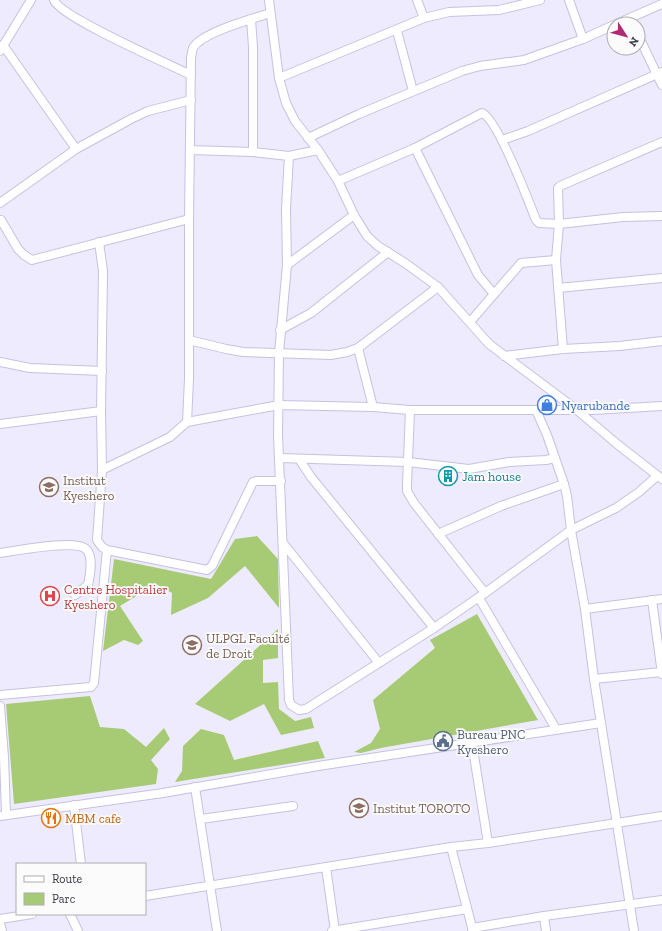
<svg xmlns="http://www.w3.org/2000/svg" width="662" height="931" font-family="'Zilla Slab',serif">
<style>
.green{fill:#a7cb74}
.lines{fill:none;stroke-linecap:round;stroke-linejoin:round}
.minor-casing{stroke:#c6c1e1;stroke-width:10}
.minor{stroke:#fff;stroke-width:8}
.labels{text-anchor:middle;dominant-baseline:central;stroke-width:3.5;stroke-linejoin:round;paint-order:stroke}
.shop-label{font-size:13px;fill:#366cbe;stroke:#fbfbfb;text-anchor:start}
.culture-label{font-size:13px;fill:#0d838f;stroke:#fbfbfb;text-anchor:start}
.education-label{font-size:13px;fill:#785e54;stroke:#fbfbfb;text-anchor:start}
.health-label{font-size:13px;fill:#be3a42;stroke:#fbfbfb;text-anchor:start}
.service-label{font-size:13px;fill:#4e5e75;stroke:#fbfbfb;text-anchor:start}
.food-label{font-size:13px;fill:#c56008;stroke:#fbfbfb;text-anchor:start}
</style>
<rect width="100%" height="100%" fill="#eeebff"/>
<g class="green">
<polygon points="257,536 278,559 279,608 245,566 208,598 171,615 172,593 156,584 120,606 143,641 138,645 124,640 103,651 114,559 211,579 235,539"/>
<polygon points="477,614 538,720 381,748 361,753 354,752 371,743 380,729 373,700 435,648 430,640"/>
<polygon points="278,629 278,658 263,660 263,683 278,682 279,709 295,721 311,717 314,728 281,735 264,704 230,721 195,704"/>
<polygon points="90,696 100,727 124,729 146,747 164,728 170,739 151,760 158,769 156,784 14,804 6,704"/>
<polygon points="201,729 224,735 234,760 318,741 325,758 175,782 182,771 183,746"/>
</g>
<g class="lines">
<g class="minor-casing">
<g id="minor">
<path d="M54,0C60,17 169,64 191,75"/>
<polyline points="269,0 279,78 286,103 295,121 318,150 338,181 354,215 367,236 378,246 405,263 438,287 489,344 577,410 617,444 662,479"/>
<polyline points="417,0 424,18"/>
<polyline points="569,0 583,39"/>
<polyline points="251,19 253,47 253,152"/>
<polyline points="616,24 662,4"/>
<polyline points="397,31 413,91"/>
<polyline points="638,35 662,85"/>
<polyline points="3,45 76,149"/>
<polyline points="0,51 31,0"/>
<polyline points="279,78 424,18 449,12 499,10 540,0"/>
<polyline points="308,138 359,114 462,71 480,66 524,60 583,39 614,25"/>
<polyline points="502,140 528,131 662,72"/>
<polyline points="415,148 478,275 494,294"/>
<polyline points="190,150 253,152 289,156 318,150"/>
<polyline points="289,156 286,209 287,265 279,353 278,435 289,700 291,705 299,710 306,709 434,628 485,593 571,530 616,508 639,492 657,476"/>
<path d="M338,181L415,148L482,113C497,118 529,202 536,220L539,223L559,224L623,217L662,216"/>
<polyline points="0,203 76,149 131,119 148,111 191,100"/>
<polyline points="1,220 18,249 24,255 32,260 189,219"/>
<polyline points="287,265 354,215"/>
<polyline points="558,288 662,278"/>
<polyline points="470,322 521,263 556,260"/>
<polyline points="280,330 311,313 388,252"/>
<polyline points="189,340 226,349 243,352 331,355 347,352 358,348 438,287"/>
<polyline points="358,348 373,407"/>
<polyline points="563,349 556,260 559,224 558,188 560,186 662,142"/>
<polyline points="504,356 563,349 620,346 662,341"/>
<polyline points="0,362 30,368 102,371"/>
<polyline points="410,410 407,485 407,491 414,503 485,593"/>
<polyline points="536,410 547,435 564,484 567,496 571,530 585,609 594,679 634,931"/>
<path d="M187,422L189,379V219L191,57C192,54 192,51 193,48C202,32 253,19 270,13"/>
<polyline points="0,424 101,411"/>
<polyline points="280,458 408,462 469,469 509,462 546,460 555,458"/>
<polyline points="299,459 311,477 434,628"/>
<polyline points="102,470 170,437 187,422 279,405 373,407 410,410 593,410 662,406"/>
<polyline points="438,534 501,506 564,484"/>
<polyline points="283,543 379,663"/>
<polyline points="107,550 207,570 212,566 253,482 256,481 281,481"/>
<path d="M0,553C16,551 75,539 86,549C94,557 90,575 88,585L75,595"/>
<polyline points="479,598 556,729"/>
<polyline points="652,600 662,674"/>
<polyline points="585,609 662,599"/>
<polyline points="594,679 662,672"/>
<polyline points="0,695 91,687 94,683 107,550 102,547 97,540 102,470 101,411 103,271 99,242"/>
<polyline points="0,706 4,757 6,814"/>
<polyline points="472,743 488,843"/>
<polyline points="195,787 217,931"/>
<polyline points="74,805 81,864"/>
<polyline points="0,816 163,793 318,766 601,723"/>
<polyline points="201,819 293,806"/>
<polyline points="451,847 473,931"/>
<polyline points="326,867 335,931"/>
<polyline points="145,896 451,847 488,843 662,816"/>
<polyline points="70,914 78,931"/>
<polyline points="544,916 546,931"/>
<polyline points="0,919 32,914"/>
<polyline points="0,923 2,931"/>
<polyline points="472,928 544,916 662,900"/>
<polyline points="332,931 467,909"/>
</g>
</g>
<use href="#minor" class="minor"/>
</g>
<defs>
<g id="shop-ring" transform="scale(1)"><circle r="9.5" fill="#fbfbfb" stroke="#3f7fe0" stroke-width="1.5"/><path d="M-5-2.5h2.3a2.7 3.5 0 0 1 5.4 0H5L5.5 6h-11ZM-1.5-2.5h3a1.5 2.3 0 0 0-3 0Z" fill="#3f7fe0"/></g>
<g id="building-ring" transform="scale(1)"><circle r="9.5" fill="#fbfbfb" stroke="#0f9aa8" stroke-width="1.5"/><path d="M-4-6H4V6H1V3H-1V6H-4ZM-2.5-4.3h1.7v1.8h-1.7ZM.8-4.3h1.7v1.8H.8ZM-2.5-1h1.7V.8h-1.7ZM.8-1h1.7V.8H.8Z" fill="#0f9aa8"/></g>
<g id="school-ring" transform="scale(1)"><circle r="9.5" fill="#fbfbfb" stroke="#8d6e63" stroke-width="1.5"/><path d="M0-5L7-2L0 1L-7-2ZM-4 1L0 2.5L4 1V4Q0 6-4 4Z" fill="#8d6e63"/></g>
<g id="hospital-ring" transform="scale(1)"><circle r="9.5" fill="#fbfbfb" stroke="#e0444e" stroke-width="1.5"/><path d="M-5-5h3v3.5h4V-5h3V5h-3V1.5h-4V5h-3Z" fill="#e0444e"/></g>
<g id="university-ring" transform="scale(1)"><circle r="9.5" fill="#fbfbfb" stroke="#8d6e63" stroke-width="1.5"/><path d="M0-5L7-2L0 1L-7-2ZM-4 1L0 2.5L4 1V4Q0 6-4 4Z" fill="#8d6e63"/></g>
<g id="civic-ring" transform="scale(1)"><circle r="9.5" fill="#fbfbfb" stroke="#5c6f8a" stroke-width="1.5"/><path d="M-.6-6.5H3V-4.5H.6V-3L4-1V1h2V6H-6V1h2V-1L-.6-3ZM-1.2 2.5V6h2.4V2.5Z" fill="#5c6f8a"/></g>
<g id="restaurant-ring" transform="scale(1)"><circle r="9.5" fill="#fbfbfb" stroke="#e8710a" stroke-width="1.5"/><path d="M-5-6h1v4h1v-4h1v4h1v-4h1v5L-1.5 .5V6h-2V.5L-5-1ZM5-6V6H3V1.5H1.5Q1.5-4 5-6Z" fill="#e8710a"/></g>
</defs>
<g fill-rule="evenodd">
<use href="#shop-ring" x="547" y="405"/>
<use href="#building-ring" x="448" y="476"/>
<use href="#school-ring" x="49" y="487"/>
<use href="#hospital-ring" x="50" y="596"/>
<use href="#university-ring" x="192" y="645"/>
<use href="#civic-ring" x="443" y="741"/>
<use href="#school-ring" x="359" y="808"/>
<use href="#restaurant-ring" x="51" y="818"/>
</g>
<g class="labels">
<g class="shop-label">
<text x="561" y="405">Nyarubande</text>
</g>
<g class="culture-label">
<text x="462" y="476">Jam house</text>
</g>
<g class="education-label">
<text x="63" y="480">Institut<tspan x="63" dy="15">Kyeshero</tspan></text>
<text x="206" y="638">ULPGL Faculté<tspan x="206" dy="15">de Droit</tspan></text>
<text x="373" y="808">Institut TOROTO</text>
</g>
<g class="health-label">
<text x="64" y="589">Centre Hospitalier<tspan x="64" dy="15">Kyeshero</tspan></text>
</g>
<g class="service-label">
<text x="457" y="734">Bureau PNC<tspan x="457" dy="15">Kyeshero</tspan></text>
</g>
<g class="food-label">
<text x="65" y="818">MBM cafe</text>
</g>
</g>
<rect x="16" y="863" width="130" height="52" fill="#fbfbfb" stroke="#aeadb2"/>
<rect x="24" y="876" width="20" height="6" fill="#ffffff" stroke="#aeadb2"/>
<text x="52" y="883" font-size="12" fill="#3a3845">Route</text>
<rect x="24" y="893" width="20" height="12" fill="#a7cb74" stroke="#aeadb2"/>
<text x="52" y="903" font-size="12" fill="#3a3845">Parc</text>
<g transform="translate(626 36) rotate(126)"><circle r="19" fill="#fbfbfb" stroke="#aeadb2"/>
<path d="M0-3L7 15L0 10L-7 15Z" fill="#b12b72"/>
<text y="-6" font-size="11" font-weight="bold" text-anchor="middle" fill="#3a3845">N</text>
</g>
</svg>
